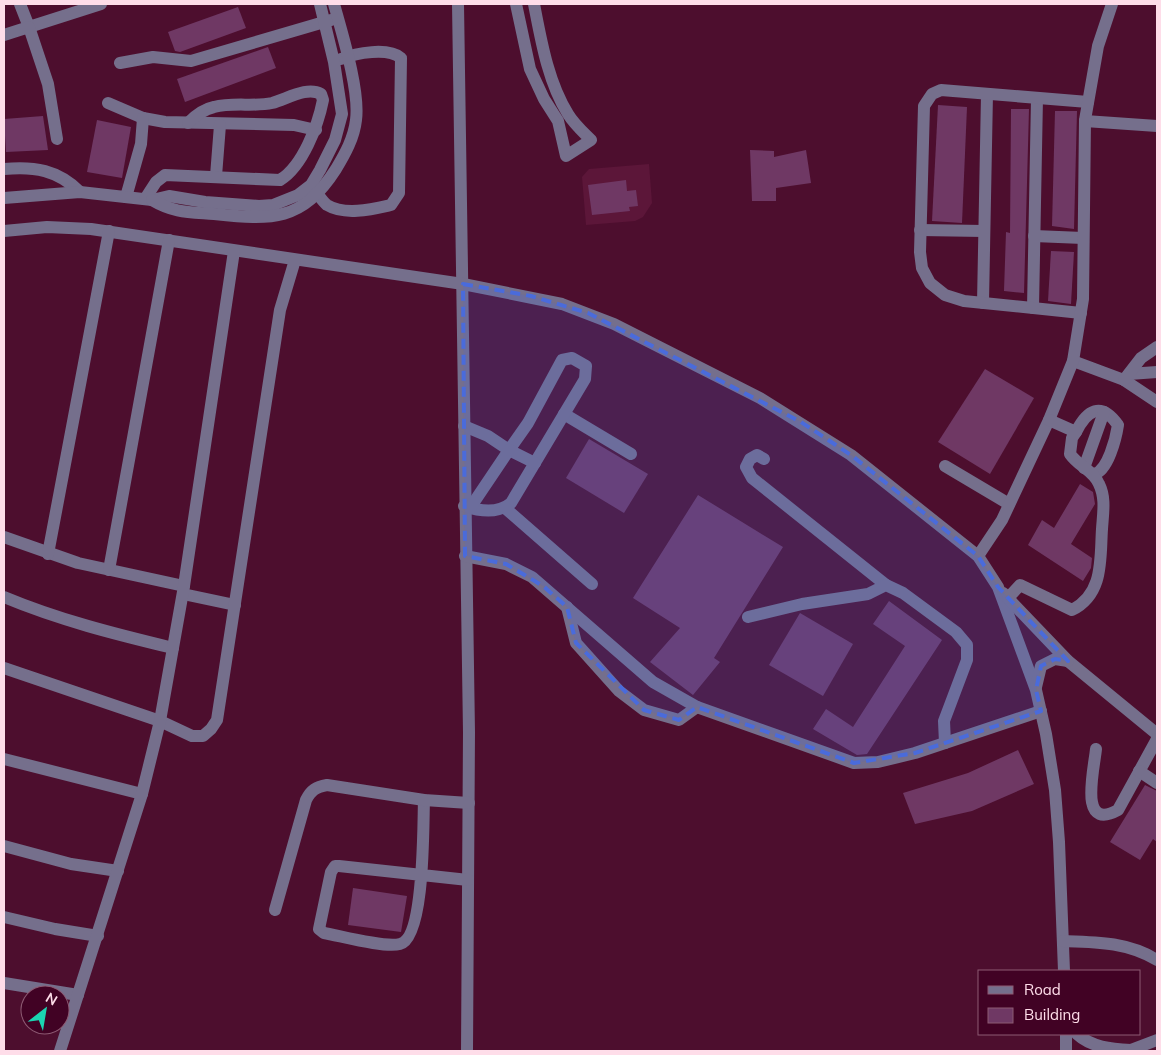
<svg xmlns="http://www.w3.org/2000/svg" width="1161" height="1055" font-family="Mulish,sans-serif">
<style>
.built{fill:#5c1639}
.building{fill:#6f3864}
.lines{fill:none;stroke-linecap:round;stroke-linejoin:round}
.minor{stroke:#756f8c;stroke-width:12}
.marked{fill:#4a6bdb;fill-opacity:0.2;stroke:#4a6bdb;stroke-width:4;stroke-dasharray:10 6;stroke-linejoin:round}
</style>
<rect width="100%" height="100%" fill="#4d0e2e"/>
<polygon class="built" points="649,164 652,203 643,217 635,221 586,225 582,177 589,169"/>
<g class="building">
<polygon points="238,7 246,28 180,52 175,51 168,32"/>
<polygon points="268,47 276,68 185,102 177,79"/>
<polygon points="938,105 967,107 962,223 932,221"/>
<polygon points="1011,109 1029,109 1024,293 1004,291 1006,232 1010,233"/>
<polygon points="1055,111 1077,111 1074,229 1052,226"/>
<polygon points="43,116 48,150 6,152 4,119"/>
<polygon points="97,120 131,127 122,178 87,172"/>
<polygon points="750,150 774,151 774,157 806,150 811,183 776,188 776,201 752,201"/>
<polygon points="626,180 627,191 636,190 638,206 629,207 630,211 592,215 588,185"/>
<polygon points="1051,251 1074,252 1071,304 1048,301"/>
<polygon points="985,369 1034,398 990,474 938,442"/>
<polygon points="589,439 648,474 624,513 566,478"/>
<polygon points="1080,484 1093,492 1095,504 1071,544 1092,558 1091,568 1083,581 1028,545 1042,520 1054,528"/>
<polygon points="698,495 783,547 714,658 720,662 693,695 650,662 680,628 633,598"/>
<polygon points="889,601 942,640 867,754 857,755 813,729 826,709 853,727 905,646 873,624"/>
<polygon points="800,613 853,644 823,696 769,665"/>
<polygon points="1018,750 1034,784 972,811 915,824 903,793 968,773"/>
<polygon points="1145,785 1157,791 1157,842 1153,839 1140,860 1110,842"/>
<polygon points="353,888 407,896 401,932 348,925"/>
</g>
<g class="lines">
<g class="minor">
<polyline points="20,4 29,27 101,4"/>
<polyline points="458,4 469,732 467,1051"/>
<path d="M516,4L530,69L544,99L558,121L566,156L591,140C583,132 574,124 568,114C548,82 541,40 534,4"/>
<polyline points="4,35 29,27 48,84 57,139"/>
<polyline points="120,63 153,57 191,61 331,20"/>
<polyline points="108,103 143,118 165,122 294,125 316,130"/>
<polyline points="1085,121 1157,126"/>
<path d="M4,169C34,166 58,170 80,192"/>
<polyline points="216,176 220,125"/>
<path d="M314,189C318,194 322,201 327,205C345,216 373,209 391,205L399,193L401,58C388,47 356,53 341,59"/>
<polyline points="126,197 141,144 143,118"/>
<polyline points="4,198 80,192 152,200 169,196 205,202 259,206 273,205 298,195 311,185 320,170 335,140 342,114 334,62 320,4"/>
<path d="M145,199L156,182L165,175L280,180C303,166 318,125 323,100L321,94C307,86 287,99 272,103C254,107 233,102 214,107C204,109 195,116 188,123"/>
<path d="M152,200C174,213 189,212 214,214C272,220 302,222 336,169C345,154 354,138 356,120C360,91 342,33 334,4"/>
<polyline points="920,230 984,231"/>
<polyline points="4,231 47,227 91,229 463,284 562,304 614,324 760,398 851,455 978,556 998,587 1036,690 1046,734 1055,790 1059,842 1064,971"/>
<polyline points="1034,236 1083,238"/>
<polyline points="983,303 987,94"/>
<polyline points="1033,308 1037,98"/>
<polyline points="1081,313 964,301 945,295 930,283 922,268 920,252 924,106 932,94 941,90 1088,102"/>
<polyline points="1073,361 1124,380 1157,402"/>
<polyline points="1129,374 1157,372"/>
<polyline points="1124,380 1141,358 1157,347"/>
<polyline points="564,414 631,454"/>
<path d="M1076,432C1087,410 1101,401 1118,425C1116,438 1108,471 1094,474"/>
<polyline points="764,459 757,455 750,459 746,467 752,478 886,585"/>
<polyline points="945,466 1009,504"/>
<polyline points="1084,468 1104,412"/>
<path d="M464,506C479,511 498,514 511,503L585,379L586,366L572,358L562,360L528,423L509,450L488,436L464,426"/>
<polyline points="470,508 509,450 535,463"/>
<polyline points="505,508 592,584"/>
<polyline points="4,537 78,563 184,586"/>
<polyline points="48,554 109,231"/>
<polyline points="465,556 506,564 532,577 653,682 697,707 854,763 878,762 915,753 1041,711"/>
<polyline points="978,556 1002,520 1049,420 1073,361 1083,299 1085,120 1098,46 1112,4"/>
<polyline points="109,570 169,240"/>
<polyline points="1003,593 1068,661 1157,734"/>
<polyline points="183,594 235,605"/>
<path d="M4,597C59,620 115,634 173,648"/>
<path d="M1008,598L1020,585L1072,610C1104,594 1100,559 1102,529C1103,513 1106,498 1099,484C1093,470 1079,467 1070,454L1072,438L1076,432L1049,420"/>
<polyline points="567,607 576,643 619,691 644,710 679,720 697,707"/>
<polyline points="748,617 802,604 868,594 886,585 903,593 956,632 967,645 967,660 944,721 945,743"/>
<polyline points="4,668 160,721 192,736 203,736 211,729 217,720 280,310 295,260"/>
<polyline points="1036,687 1041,666 1055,659 1068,661"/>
<path d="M1096,749C1094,770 1078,832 1118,810L1157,739"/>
<polyline points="4,759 142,794"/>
<polyline points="1139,771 1157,783"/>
<path d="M424,800C423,824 425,938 400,944C384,948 341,936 324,933L319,929L331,872L335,866H339L468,880"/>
<polyline points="4,846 71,864 118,871"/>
<path d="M275,910L306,800C311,790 316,787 327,785L424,800L469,803"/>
<polyline points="4,917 55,929 98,936"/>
<path d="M1063,941C1096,942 1128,942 1157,960"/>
<polyline points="4,983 78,995"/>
<polyline points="1066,1034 1066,1051"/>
<path d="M1077,1034C1091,1047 1111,1049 1131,1050"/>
<polyline points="60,1051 142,794 160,721 184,586 234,251"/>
<polyline points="1128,1051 1157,1040"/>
</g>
</g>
<path class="marked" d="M463,284L531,296L588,313L801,422L851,455L978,556L998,587L1068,661L1055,659L1041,666L1036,690L1041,711L915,753L854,763L697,707L679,720L644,710L576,643L567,607L543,586L506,564L465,556Z"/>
<rect width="1161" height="1055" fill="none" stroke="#fedde9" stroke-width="10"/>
<rect x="978" y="970" width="162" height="65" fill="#410224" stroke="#8d5a73"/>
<rect x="988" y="986" width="25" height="8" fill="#756f8c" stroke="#8d5a73"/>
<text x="1024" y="995" font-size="15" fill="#fedde9">Road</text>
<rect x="988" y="1008" width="25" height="15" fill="#6f3864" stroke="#8d5a73"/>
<text x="1024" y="1020" font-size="15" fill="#fedde9">Building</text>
<g transform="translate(45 1010) rotate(31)"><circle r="24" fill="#410224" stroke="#8d5a73"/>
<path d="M0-4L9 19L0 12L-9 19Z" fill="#1bd5b1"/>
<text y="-8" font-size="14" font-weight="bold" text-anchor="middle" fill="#fedde9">N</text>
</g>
</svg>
